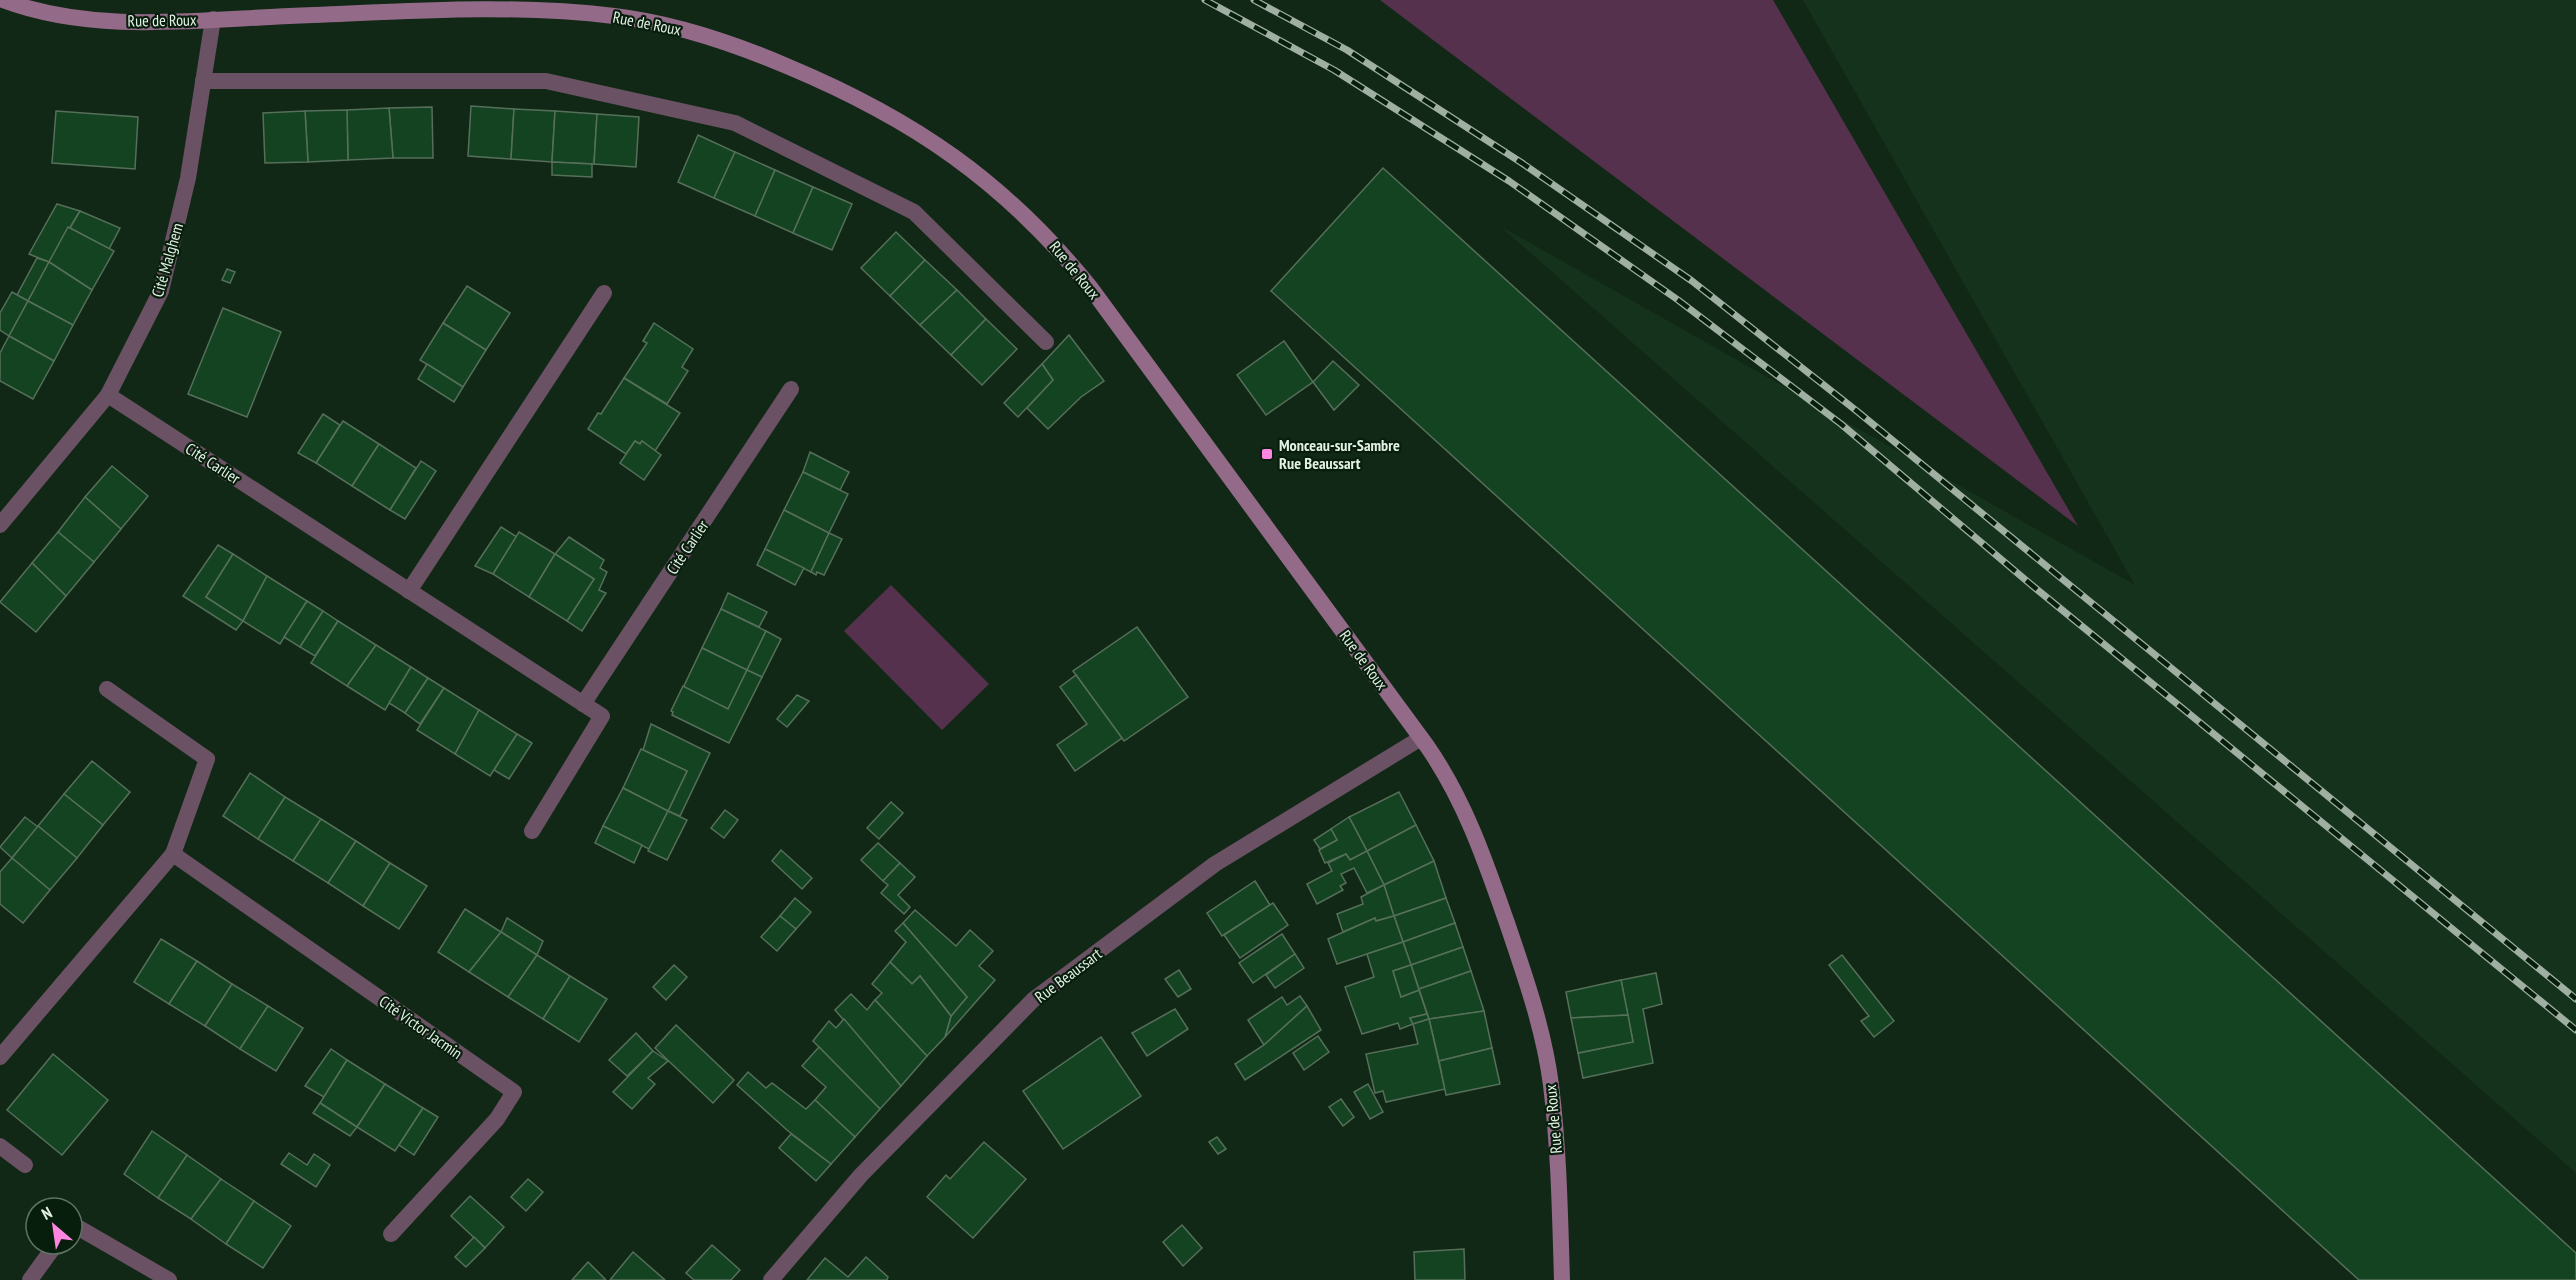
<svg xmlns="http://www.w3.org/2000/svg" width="2576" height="1280" font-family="'PT Sans Narrow',sans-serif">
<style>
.built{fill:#15321c}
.green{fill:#56314d}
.building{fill:#134320;stroke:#566f5a;stroke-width:1.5}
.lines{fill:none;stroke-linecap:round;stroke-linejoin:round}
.minor{stroke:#6a5163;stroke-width:16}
.secondary{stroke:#936a88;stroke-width:16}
.rail-casing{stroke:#9fb0a2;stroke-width:7}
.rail{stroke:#081e0d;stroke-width:4.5;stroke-dasharray:14;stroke-linecap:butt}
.poi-dot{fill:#fe86e1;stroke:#081e0d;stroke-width:2}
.labels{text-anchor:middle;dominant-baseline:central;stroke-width:4.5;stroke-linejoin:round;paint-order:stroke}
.street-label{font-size:16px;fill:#e3f1e5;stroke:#081e0d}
.poi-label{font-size:16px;font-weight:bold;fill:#e3f1e5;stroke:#081e0d;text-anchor:start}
</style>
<rect width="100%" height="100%" fill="#122816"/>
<polygon class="built" points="1803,0 2576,0 2576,1173 1500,226 2135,585"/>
<g class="green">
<polygon points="1380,0 1773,0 2078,526"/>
<polygon points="891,585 989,684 942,730 844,631"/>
</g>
<g class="building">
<polygon points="471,106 514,109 511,159 468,156"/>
<polygon points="432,107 433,158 393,158 389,108"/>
<polygon points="389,108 393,158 348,160 347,110"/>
<polygon points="514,109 555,111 552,162 511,159"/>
<polygon points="347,110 348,160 308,162 305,111"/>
<polygon points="56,111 138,117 135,169 52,163"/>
<polygon points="305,111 308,162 265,163 263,113"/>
<polygon points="555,111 597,114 594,164 552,162"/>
<polygon points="597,114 639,117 636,167 594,164"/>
<polygon points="698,135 735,152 714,198 678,182"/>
<polygon points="735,152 775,170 755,216 714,198"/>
<polygon points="552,162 592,164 592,177 552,175"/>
<polygon points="1383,168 2576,1253 2576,1280 2359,1280 1271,291"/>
<polygon points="775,170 813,187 793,233 755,216"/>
<polygon points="813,187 852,204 832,250 793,233"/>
<polygon points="57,204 80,211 49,262 29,254"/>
<polygon points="80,211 120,228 109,249 70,228"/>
<polygon points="68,227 114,251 92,290 49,262"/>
<polygon points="896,232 925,260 890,296 861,268"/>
<polygon points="37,258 49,262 28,301 17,295"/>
<polygon points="925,260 957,290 920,325 890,296"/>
<polygon points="49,262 92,290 73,325 28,301"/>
<polygon points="227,269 235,272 230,283 222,280"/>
<polygon points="467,286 510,313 486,350 443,323"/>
<polygon points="957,290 986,319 951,355 920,325"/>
<polygon points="12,292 28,301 9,336 0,330 0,313"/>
<polygon points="28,301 73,325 54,361 9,336"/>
<polygon points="223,308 281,332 247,417 188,394"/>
<polygon points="986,319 1017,349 982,385 951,355"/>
<polygon points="443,323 486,350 463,387 420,360"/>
<polygon points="654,323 693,349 682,367 688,371 667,404 624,378 647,343 643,341"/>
<polygon points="1069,335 1104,381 1081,397 1048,429 1027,408 1053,380 1042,364"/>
<polygon points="9,336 54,361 33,399 0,381 0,353"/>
<polygon points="1284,341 1313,382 1266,415 1237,375"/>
<polygon points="1333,361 1359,385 1334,410 1313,382"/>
<polygon points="427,364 463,387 454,402 418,379"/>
<polygon points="1042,364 1053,380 1018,417 1004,403"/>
<polygon points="624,378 680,413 655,451 642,441 640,444 635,441 626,454 588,429 598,413 601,414"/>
<polygon points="323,414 340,425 316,463 298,453"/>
<polygon points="343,421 379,444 352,486 316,463"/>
<polygon points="635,441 640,444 642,441 661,455 644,480 620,463"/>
<polygon points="379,444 416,468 390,510 352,486"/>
<polygon points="810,452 849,472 840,490 803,472"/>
<polygon points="421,461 436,471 405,519 390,510"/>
<polygon points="112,466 148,496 121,529 85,497"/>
<polygon points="803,472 848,494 829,533 784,510"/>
<polygon points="85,497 121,529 94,562 58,532"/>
<polygon points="784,510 829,533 811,572 765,549"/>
<polygon points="501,527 517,537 493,574 475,566"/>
<polygon points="58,532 94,562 66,596 32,563"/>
<polygon points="519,532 555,554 529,597 493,574"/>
<polygon points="829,533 842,539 824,575 817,572 816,575 811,572"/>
<polygon points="569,537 604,560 600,568 607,572 599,590 606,593 582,631 567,621 594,579 555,554"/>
<polygon points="218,545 233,554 206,597 243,621 236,630 183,596"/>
<polygon points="765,549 804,568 795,585 757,565"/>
<polygon points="233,554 267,576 243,621 206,597"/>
<polygon points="555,554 594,579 567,621 529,597"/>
<polygon points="32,563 66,596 36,632 0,602"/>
<polygon points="267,576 307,601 280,644 243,621"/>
<polygon points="728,593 767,612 759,627 721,609"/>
<polygon points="307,601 323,611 300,647 284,637"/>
<polygon points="721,609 766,631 747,670 702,648"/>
<polygon points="323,611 338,621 315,656 300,647"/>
<polygon points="338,621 376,645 347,686 311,663"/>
<polygon points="1137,627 1188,697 1124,741 1073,671"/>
<polygon points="766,631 781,639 762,677 747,670"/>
<polygon points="376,645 411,667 385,710 347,686"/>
<polygon points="702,648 747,670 728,709 683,688"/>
<polygon points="411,667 428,678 405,713 389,703"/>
<polygon points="747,670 762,677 729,743 672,715 673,712 671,711 683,686 728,709"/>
<polygon points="1076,675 1122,738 1075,771 1057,745 1087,724 1060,687"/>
<polygon points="428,678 444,688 420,724 405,713"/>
<polygon points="444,688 479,710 455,754 417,730"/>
<polygon points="797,695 809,701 787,727 777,719"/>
<polygon points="479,710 517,734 490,776 455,754"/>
<polygon points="651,724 710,753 680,816 668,811 687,771 643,750"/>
<polygon points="517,734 532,743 509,779 494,770"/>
<polygon points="641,749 687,771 668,811 623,788"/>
<polygon points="92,761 130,792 103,825 64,794"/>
<polygon points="250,773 285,797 258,839 223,816"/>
<polygon points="623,788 668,811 649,849 603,826"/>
<polygon points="1399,792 1416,825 1367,851 1349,817"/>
<polygon points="64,794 103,825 77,858 38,826"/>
<polygon points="285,797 321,819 293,861 258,839"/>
<polygon points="891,802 903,813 879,839 867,828"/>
<polygon points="725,810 738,820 724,838 711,828"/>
<polygon points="668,811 687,820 667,860 648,851"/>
<polygon points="25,817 38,827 12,858 0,847"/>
<polygon points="1349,817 1367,851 1350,860 1346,854 1325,863 1319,850 1337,840 1331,829"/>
<polygon points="321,819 356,841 328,883 293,861"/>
<polygon points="1416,825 1434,861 1384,885 1367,851"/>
<polygon points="38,826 77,858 50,890 12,858"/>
<polygon points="603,826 642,845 634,863 595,843"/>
<polygon points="1331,829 1337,840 1320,849 1314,840"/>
<polygon points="356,841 390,863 363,906 328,883"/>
<polygon points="878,843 900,863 883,881 861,860"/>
<polygon points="781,850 812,878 802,889 772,861"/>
<polygon points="1367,851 1384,885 1367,893 1354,868 1341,874 1346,883 1340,886 1343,890 1317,904 1307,884 1332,871 1328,863 1346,854 1350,860"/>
<polygon points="12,858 50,890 23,923 0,904 0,872"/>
<polygon points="1434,861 1446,898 1394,916 1384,885"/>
<polygon points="390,863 427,886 399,929 363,906"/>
<polygon points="900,863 915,877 898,895 910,907 904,914 881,893 888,885 883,881"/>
<polygon points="1255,881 1270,905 1222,936 1207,913"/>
<polygon points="1384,885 1394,916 1376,921 1375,918 1343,932 1337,914 1363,904 1361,897"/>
<polygon points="795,898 811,912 796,929 780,916"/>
<polygon points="1446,898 1455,923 1403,942 1394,916"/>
<polygon points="1273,903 1288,925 1240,958 1224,935"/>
<polygon points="465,909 501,932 469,972 438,952"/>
<polygon points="915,910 956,946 970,930 993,951 979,966 995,980 945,1037 951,1016 967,997 903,923"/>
<polygon points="780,916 796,929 777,951 761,937"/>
<polygon points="1394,916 1403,942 1337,964 1328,939 1375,918 1376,921"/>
<polygon points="507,918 543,941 537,955 501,932"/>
<polygon points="903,923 967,997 951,1016 920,976 912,984 890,962 906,942 895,931"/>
<polygon points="1455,923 1463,947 1411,965 1403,942"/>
<polygon points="501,932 537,955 508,997 469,972"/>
<polygon points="1282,934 1295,954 1253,983 1239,963"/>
<polygon points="161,939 197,961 169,1004 134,982"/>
<polygon points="1403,942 1411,965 1393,971 1401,997 1419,990 1427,1014 1410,1018 1413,1024 1400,1029 1398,1023 1362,1034 1345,987 1374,977 1367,954"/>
<polygon points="1463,947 1471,971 1419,989 1411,965"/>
<polygon points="1295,954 1304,968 1275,988 1266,975"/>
<polygon points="537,955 570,976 543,1019 508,997"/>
<polygon points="1842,955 1894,1021 1874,1037 1861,1021 1869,1016 1829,965"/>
<polygon points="197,961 232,984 205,1026 169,1004"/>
<polygon points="890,962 912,984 920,976 951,1016 945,1037 927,1056 875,1000 882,993 872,984"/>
<polygon points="674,965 687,977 666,1000 653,987"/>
<polygon points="1411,965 1419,990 1401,997 1393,971"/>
<polygon points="1179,970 1191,989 1178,997 1165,979"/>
<polygon points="1471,971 1484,1011 1429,1019 1419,989"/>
<polygon points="1656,973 1662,1004 1643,1009 1653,1063 1583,1078 1578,1053 1633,1042 1621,980"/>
<polygon points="570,976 607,999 579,1042 543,1019"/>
<polygon points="1621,980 1628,1015 1571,1018 1566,992"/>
<polygon points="232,984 268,1006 240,1049 205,1026"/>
<polygon points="851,994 867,1010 875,1000 927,1056 901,1086 835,1010"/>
<polygon points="1300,996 1307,1006 1264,1045 1248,1020 1282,997 1287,1005"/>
<polygon points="268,1006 303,1028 276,1071 240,1049"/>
<polygon points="1307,1006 1321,1030 1245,1080 1235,1064 1264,1045"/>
<polygon points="1175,1009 1188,1029 1147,1056 1132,1033"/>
<polygon points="1484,1011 1492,1048 1439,1061 1429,1019"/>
<polygon points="1427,1014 1429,1019 1413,1024 1410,1018"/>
<polygon points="1628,1015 1633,1042 1578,1053 1571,1018"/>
<polygon points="844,1019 901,1086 880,1109 813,1041 829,1021 836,1028"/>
<polygon points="1429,1019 1445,1089 1386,1102 1383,1091 1375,1093 1366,1054 1418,1044 1413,1024"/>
<polygon points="676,1025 734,1080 713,1103 655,1048"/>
<polygon points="636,1033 653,1051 627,1076 609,1060"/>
<polygon points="1318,1036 1329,1052 1304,1070 1293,1053"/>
<polygon points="1101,1037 1141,1096 1063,1149 1023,1091"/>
<polygon points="819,1047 880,1109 855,1137 815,1100 826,1087 802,1066"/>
<polygon points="1492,1048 1500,1084 1446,1095 1439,1061"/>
<polygon points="331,1049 347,1060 324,1097 305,1086"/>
<polygon points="653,1051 668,1061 648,1078 655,1084 632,1109 613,1092"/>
<polygon points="53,1054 108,1100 62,1155 7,1110"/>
<polygon points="347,1060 385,1084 357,1127 320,1103"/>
<polygon points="748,1072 766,1088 772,1083 806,1109 815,1100 855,1137 831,1164 787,1130 737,1085"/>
<polygon points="385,1084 423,1108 395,1151 357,1127"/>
<polygon points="1368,1084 1383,1112 1370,1119 1354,1092"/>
<polygon points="1341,1099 1354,1117 1343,1126 1329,1107"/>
<polygon points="320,1103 357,1127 350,1136 313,1113"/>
<polygon points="423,1108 438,1117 414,1155 399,1145"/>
<polygon points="152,1131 187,1155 158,1198 124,1174"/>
<polygon points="791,1134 831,1164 816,1181 779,1148"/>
<polygon points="1217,1137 1226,1149 1218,1154 1209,1142"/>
<polygon points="984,1142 1026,1179 973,1238 927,1197 946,1175 950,1179"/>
<polygon points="289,1153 307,1165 314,1154 330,1165 316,1187 281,1164"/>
<polygon points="187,1155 221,1179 191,1219 158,1198"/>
<polygon points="221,1179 254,1201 226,1244 191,1219"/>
<polygon points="528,1179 543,1192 526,1211 511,1197"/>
<polygon points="470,1196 504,1227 485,1248 451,1216"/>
<polygon points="254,1201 291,1226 263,1268 226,1244"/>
<polygon points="1182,1225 1202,1248 1183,1266 1163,1242"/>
<polygon points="474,1237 485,1248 466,1267 455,1257"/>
<polygon points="712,1245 740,1270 731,1280 694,1280 686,1273"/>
<polygon points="1464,1249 1465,1280 1415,1280 1414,1252"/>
<polygon points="633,1252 665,1280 610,1280"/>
<polygon points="866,1257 888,1277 887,1280 807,1280 825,1258 848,1277"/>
<polygon points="588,1262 606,1280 572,1280"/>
</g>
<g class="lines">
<g class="minor">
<polyline points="203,81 546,81 735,123 914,212 1046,342"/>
<polyline points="108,395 602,716 532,831"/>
<polyline points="0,525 108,395 161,291 188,178 213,19"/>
<polyline points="409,591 604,293"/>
<polyline points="107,689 207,759 173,854"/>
<polyline points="583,704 791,389"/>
<polyline points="0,1057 173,854 514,1092 497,1119 391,1234"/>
<polyline points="0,1146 25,1165"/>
<polyline points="72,1224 169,1280"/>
<polyline points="30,1280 56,1244"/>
<polyline points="771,1280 861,1175 1033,1000 1215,864 1421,738"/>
</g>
<path class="secondary" d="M3,0C93,34 196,20 290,16C397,12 507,3 614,16C674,23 733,43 789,67C913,119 1004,181 1090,287L1427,746C1465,801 1485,860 1507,923C1525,976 1544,1030 1551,1085C1559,1150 1560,1215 1562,1280"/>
<g class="rail-casing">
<g id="rail">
<polyline points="1205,0 1334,70 1509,181 1678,300 1841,424 2034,587 2576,1030"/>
<polyline points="1254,0 1347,50 1522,163 1692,281 1858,412 2576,999"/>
</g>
</g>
<use href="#rail" class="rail"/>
</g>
<rect class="poi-dot" x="1261" y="448" width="12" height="12" rx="3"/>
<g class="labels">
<g class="street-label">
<text transform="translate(162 20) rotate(-1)">Rue de Roux</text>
<text transform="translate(647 23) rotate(11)">Rue de Roux</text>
<text transform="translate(167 260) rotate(-74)">Cité Malghem</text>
<text transform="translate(1075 270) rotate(51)">Rue de Roux</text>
<text transform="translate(213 463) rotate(33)">Cité Carlier</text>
<text transform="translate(687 547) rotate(-56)">Cité Carlier</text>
<text transform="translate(1364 660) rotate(54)">Rue de Roux</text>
<text transform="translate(1068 975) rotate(-37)">Rue Beaussart</text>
<text transform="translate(421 1027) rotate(35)">Cité Victor Jacmin</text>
<text transform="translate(1553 1119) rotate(-95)">Rue de Roux</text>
</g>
<g class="poi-label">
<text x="1279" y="445">Monceau-sur-Sambre<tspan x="1279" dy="18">Rue Beaussart</tspan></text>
</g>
</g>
<g transform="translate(54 1226) rotate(331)"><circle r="28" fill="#081e0d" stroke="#607263" stroke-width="1.5"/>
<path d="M0-4.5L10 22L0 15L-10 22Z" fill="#fe86e1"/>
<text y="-9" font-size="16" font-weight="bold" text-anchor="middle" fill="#e3f1e5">N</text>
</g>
</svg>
